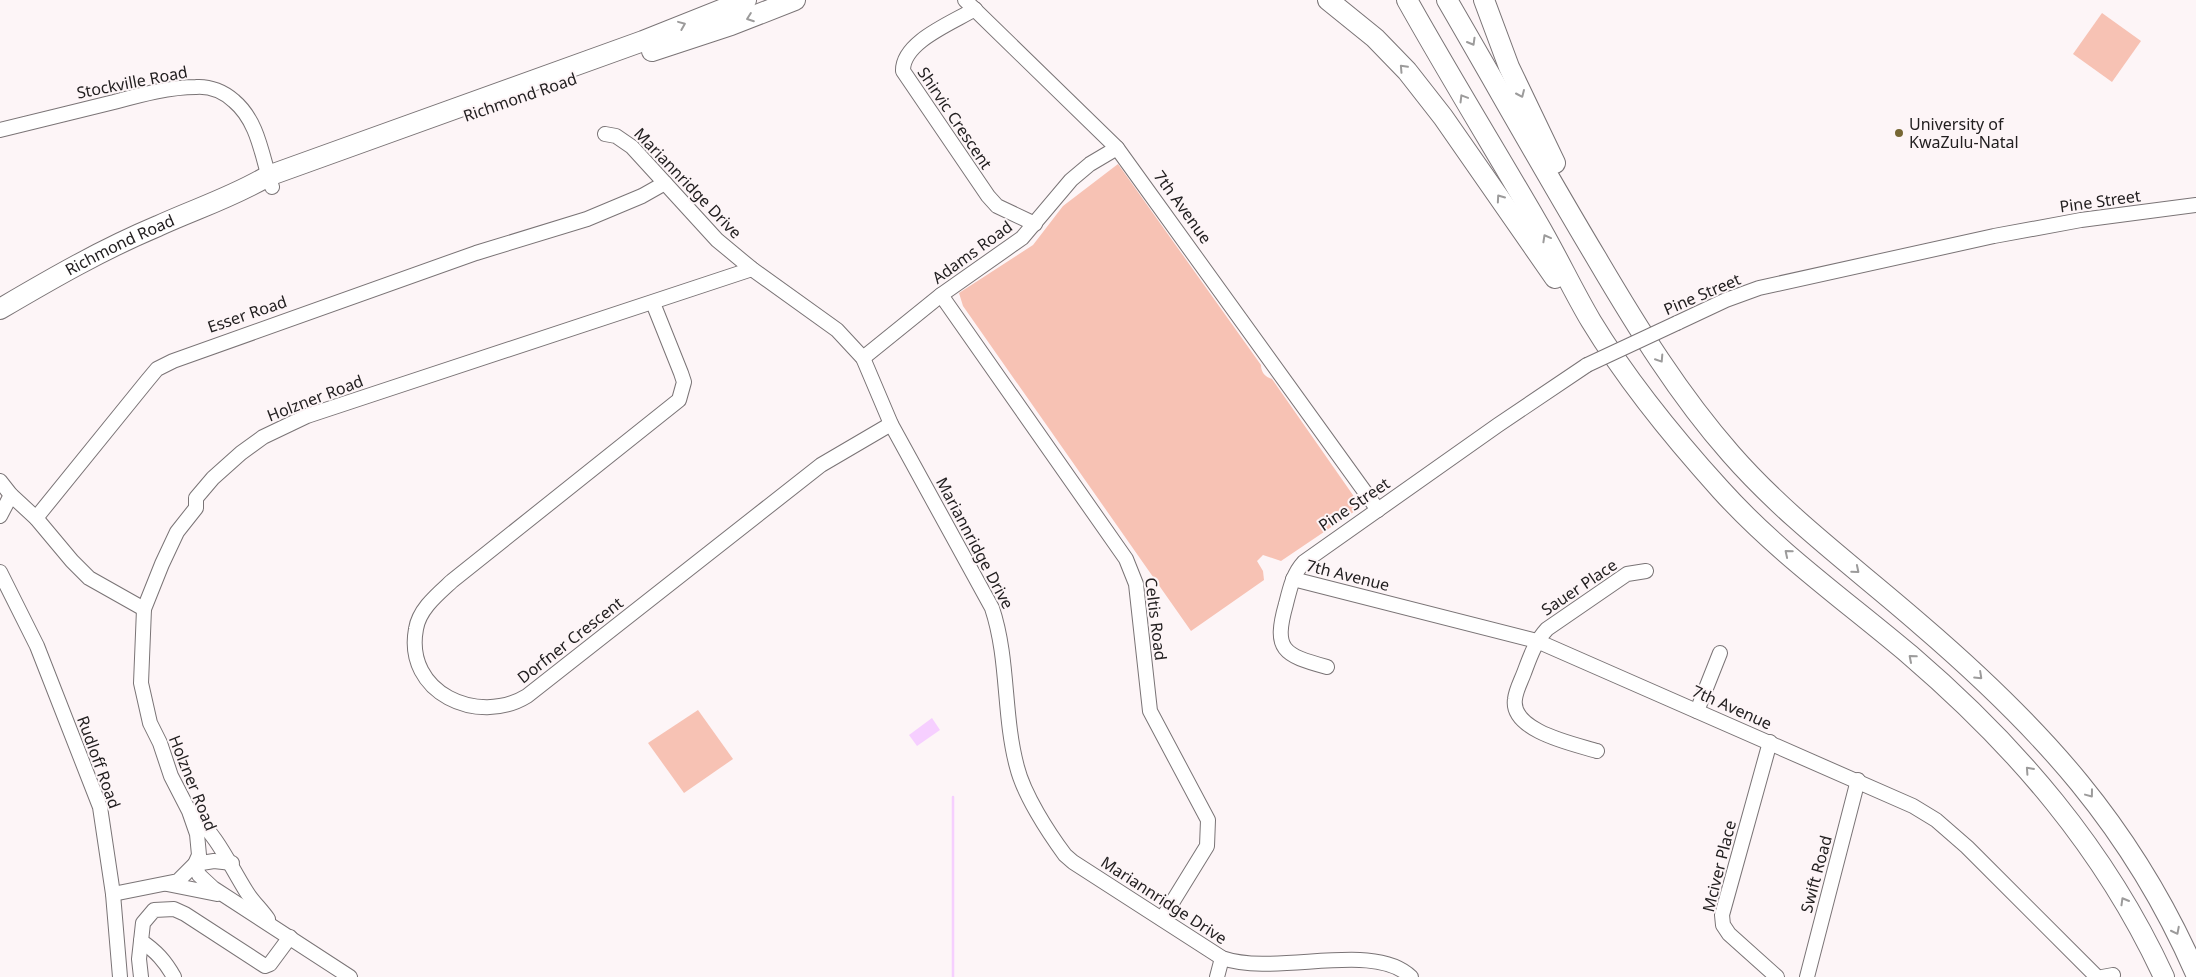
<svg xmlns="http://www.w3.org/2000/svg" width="2196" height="977" font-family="'Noto Sans',sans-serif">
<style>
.green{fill:#f7c2b4}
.water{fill:#f6cfff}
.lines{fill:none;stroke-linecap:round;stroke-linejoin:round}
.stream{stroke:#f6cfff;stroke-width:2.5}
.minor-casing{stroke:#7a7476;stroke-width:16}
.highway-casing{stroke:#7a7476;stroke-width:22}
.minor{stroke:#fff;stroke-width:14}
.highway{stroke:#fff;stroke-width:20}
.minor-bridge-casing{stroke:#7a7476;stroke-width:16;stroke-linecap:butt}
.minor-bridge{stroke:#fff;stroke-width:14}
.oneway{stroke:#9c9b9b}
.poi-dot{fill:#776734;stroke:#fdf5f7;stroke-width:2}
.labels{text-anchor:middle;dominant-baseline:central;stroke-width:4;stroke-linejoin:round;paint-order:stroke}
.street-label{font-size:16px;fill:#232021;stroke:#fdf5f7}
.poi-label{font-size:16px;fill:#232021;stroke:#fdf5f7;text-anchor:start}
</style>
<rect width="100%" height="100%" fill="#fdf5f7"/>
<g class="green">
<polygon points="2102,13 2141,41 2112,82 2073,54"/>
<path d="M1118,164L1261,365C1261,372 1265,377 1272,379L1355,498V511L1281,561L1263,555L1257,561L1263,571L1264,580L1191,631L963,306L959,293L1033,245L1063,206Z"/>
<polygon points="698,710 733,759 684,793 648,743"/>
</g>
<polygon class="water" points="932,718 940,730 917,746 909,735"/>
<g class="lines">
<polyline class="stream" points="953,977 953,797"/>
<g class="minor-casing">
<g id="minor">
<polyline points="965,0 1117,148 1378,510"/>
<path d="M975,9C952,23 902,42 903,71L988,196L997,206L1035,224"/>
<path d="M0,130C38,121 76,111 114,102C140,95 169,87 196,87C210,86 224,92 234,101C259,122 262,158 272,187"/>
<path d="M605,134L616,136L632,147L717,240L752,269L837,330L863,358L891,424L992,608C1009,659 1003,715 1017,767C1024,795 1048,832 1065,855L1073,862L1222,958C1277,977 1373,940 1411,977"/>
<polyline points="941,295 1126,559 1136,584 1150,711 1208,820 1207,846 1162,919"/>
<path d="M653,303L681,373L684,382L679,400L452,581C438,594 419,609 416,629C404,693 478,726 527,696L821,465L891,424"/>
<polyline points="1677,323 1726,300 1759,288 1994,236 2081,220 2196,205"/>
<polyline points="863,358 941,295 1022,238 1071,180 1090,164 1117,148"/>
<polyline points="0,481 11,495 36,518 72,561 89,578 144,609"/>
<polyline points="0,516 11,495"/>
<polyline points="36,518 147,381 157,369 173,361 476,253 587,219 642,196 665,183"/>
<polyline points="0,572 37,646 100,807 113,894 120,977"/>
<polyline points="1293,579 1537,641 1913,806 1936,820 1967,847 2097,977"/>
<path d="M1327,667C1283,655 1273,650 1286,604C1290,588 1293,574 1304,562L1498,425L1587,365"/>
<polyline points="1697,711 1720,653"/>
<polyline points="1770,742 1722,915 1723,925 1729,934 1777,977"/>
<path d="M1597,751C1574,744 1510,731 1515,699C1516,690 1521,681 1524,673C1530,657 1535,642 1547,629L1627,574L1646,571"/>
<path d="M190,811C218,837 227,860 246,891C252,901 261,909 268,919"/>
<polyline points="195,864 199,875 213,888 350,977"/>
<polyline points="195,864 214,861 232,863"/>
<polyline points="167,884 217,894"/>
<polyline points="113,894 178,881 195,864 199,855 197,834 189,811 171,776 160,743 150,723 141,683 144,609 162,564 177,532 196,508 196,498 213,478 241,453 263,437 307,416 752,269"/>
<polyline points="141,941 139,959 141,977"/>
<path d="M174,977C165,961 156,951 141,941L143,923L154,910L174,909L185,914L265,966L270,964L290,937"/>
<polyline points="1217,977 1222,958"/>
<polyline points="1807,977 1858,780"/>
<polyline points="2102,977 2113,975"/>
</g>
</g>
<g class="highway-casing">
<g id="highway">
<polyline points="1328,0 1375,38 1407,71 1443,117 1555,278"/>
<path d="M1407,0C1449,75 1494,148 1537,222C1556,254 1572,289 1591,321C1628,382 1673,437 1721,490C1777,552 1846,601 1910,655C2016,746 2105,849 2164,977"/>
<path d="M1447,0C1497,86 1546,174 1597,259C1637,327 1679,395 1731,454C1787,518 1857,569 1921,625C2041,728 2132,827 2196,974"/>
<polyline points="1484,0 1509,67 1555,163"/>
<polyline points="652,51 731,25 795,0"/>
<path id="s1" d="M0,309C51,279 103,249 158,226C195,209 233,197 268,176L643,41L746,0"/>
</g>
</g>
<use href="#minor" class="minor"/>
<use href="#highway" class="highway"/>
<g class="minor-bridge-casing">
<polyline id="minor-bridge" points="1587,365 1677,323"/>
</g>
<use href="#minor-bridge" class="minor-bridge"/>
</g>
<defs><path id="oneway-chevron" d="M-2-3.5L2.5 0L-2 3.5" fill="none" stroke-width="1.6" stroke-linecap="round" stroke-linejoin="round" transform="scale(1.25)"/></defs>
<g class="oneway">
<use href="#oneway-chevron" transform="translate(750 18) rotate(160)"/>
<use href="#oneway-chevron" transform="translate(682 25) rotate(-22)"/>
<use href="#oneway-chevron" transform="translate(1472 42) rotate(60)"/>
<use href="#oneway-chevron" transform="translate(1403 68) rotate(-133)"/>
<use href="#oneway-chevron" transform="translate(1521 94) rotate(66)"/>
<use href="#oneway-chevron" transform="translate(1463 98) rotate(-121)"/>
<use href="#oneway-chevron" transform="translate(1500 198) rotate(-125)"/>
<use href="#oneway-chevron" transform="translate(1546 238) rotate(-119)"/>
<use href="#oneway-chevron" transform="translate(1660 359) rotate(57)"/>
<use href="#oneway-chevron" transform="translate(1788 553) rotate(-140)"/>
<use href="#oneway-chevron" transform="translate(1856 570) rotate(40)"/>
<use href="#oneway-chevron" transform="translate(1912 658) rotate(-139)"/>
<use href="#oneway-chevron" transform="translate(1979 676) rotate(43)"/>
<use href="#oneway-chevron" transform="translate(2029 770) rotate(-132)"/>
<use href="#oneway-chevron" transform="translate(2090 794) rotate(53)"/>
<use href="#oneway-chevron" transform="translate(2124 901) rotate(-120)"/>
<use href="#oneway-chevron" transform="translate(2176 931) rotate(63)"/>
</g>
<circle class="poi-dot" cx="1899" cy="133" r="5"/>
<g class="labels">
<g class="street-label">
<text transform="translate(132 82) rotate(-11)">Stockville Road</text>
<text transform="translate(520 97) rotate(-19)">Richmond Road</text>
<text transform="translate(955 118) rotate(56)">Shirvic Crescent</text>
<text transform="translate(688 183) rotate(46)">Mariannridge Drive</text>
<text transform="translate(2100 201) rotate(-8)">Pine Street</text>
<text transform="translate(1183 207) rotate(54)">7th Avenue</text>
<text stroke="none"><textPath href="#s1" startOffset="136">Richmond Road</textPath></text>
<text transform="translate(972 252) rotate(-36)">Adams Road</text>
<text transform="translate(1702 294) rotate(-23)">Pine Street</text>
<text transform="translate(247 314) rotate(-19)">Esser Road</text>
<text transform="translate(315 398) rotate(-21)">Holzner Road</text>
<text transform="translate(1354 504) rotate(-34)">Pine Street</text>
<text transform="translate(975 543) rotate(62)">Mariannridge Drive</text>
<text transform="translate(1348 575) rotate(14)">7th Avenue</text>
<text transform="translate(1579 587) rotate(-34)">Sauer Place</text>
<text transform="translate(1156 619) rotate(83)">Celtis Road</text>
<text transform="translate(570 640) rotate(-38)">Dorfner Crescent</text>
<text transform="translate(1732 707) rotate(24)">7th Avenue</text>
<text transform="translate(99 762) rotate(70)">Rudloff Road</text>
<text transform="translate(193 783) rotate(68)">Holzner Road</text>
<text transform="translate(1719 866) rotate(-76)">Mciver Place</text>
<text transform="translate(1816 874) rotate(-75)">Swift Road</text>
<text transform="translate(1164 900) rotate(33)">Mariannridge Drive</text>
</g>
<g class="poi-label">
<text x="1909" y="124">University of<tspan x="1909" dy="18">KwaZulu-Natal</tspan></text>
</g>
</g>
</svg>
